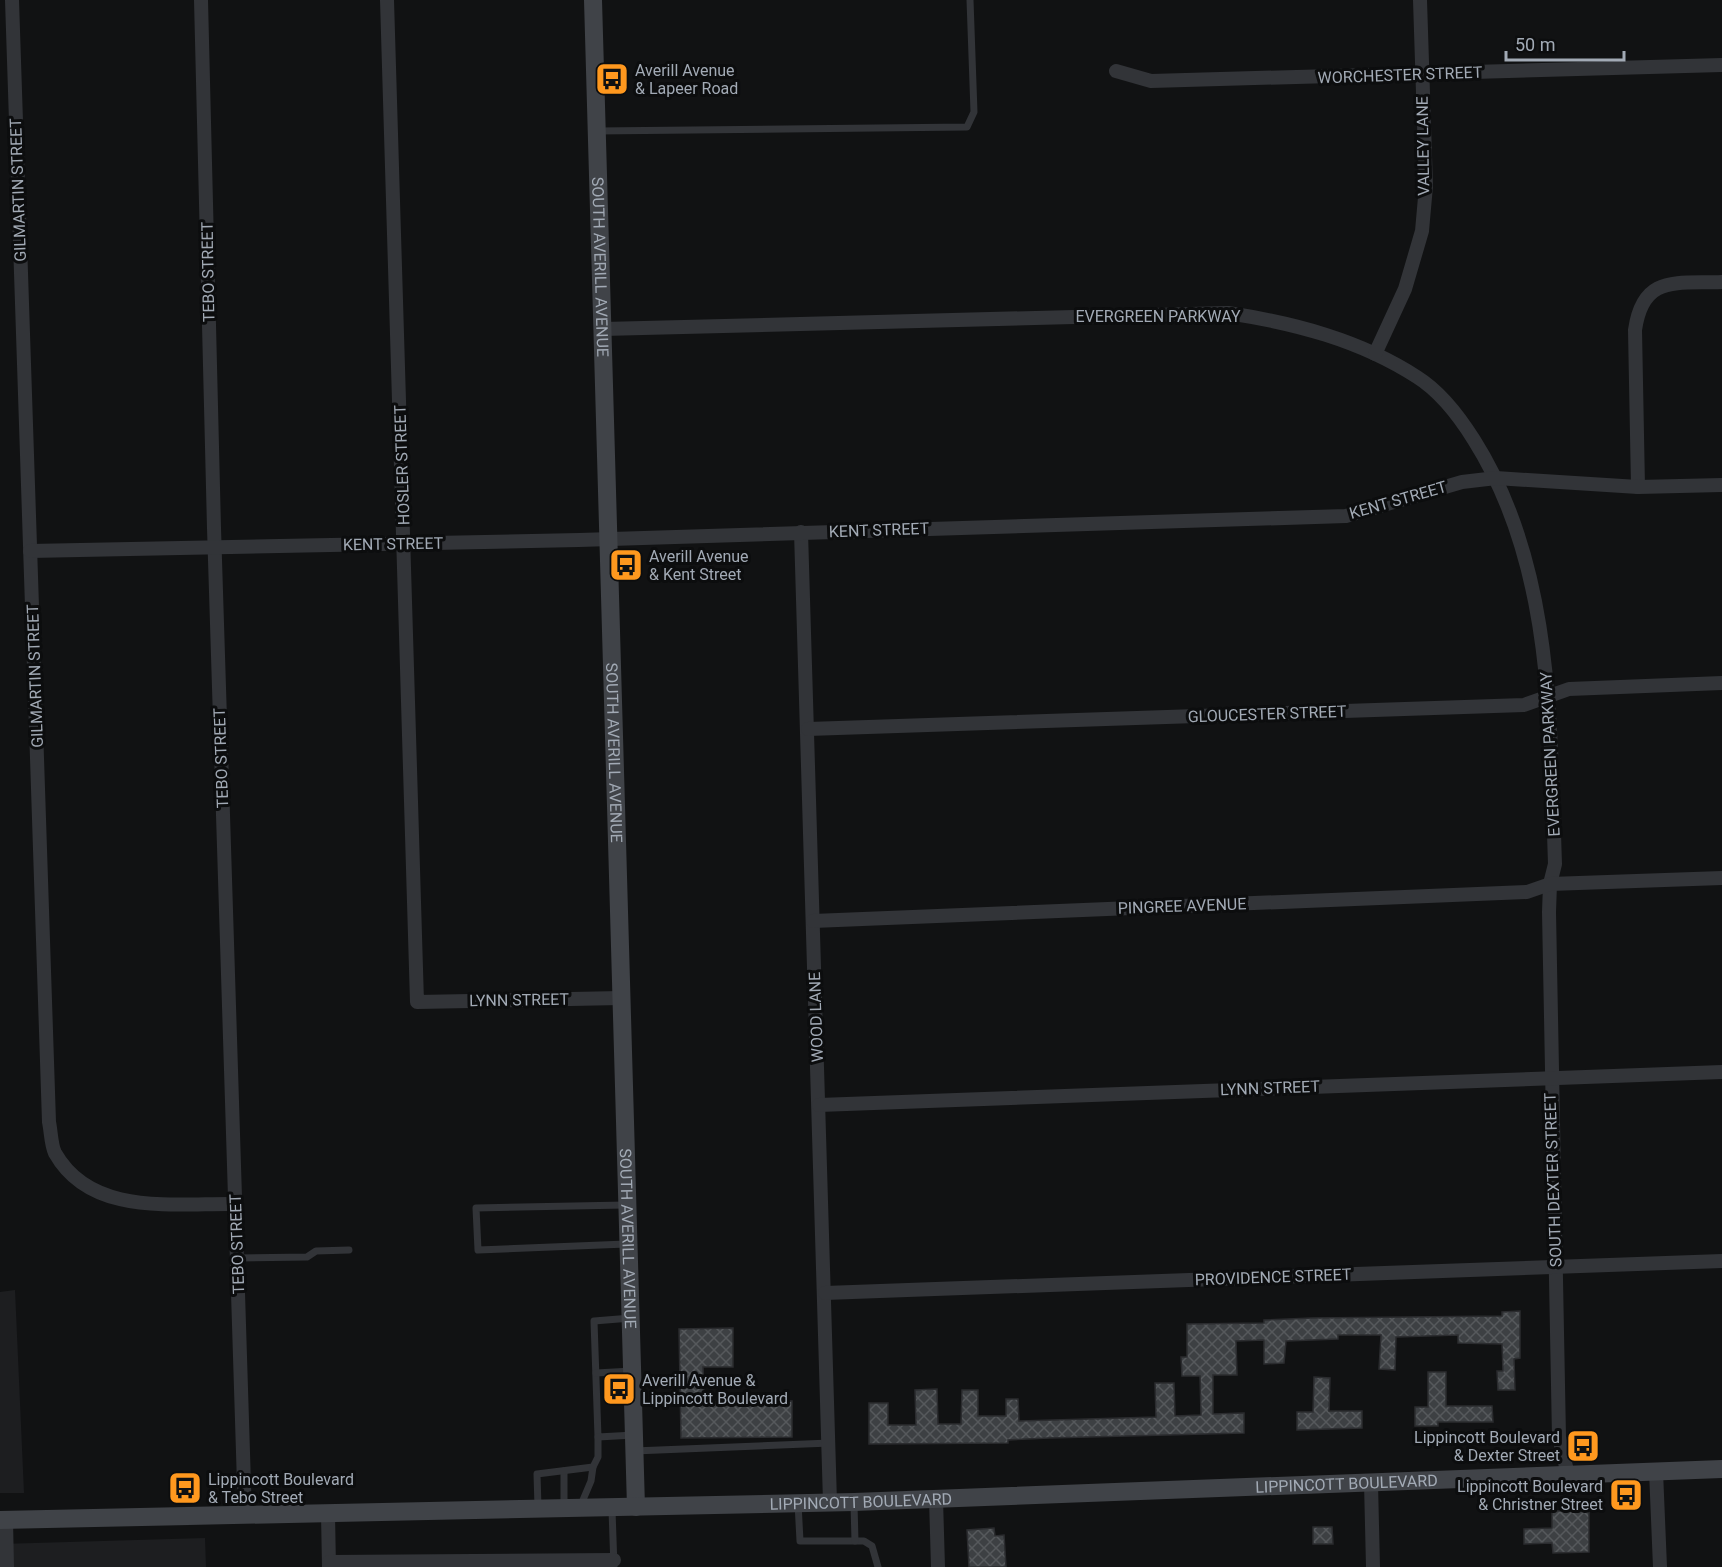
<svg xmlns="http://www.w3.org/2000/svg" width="1722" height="1567" font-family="Roboto,sans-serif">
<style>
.built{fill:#1d1e20}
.building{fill:url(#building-cross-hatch);stroke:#2b2c2f;stroke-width:1.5}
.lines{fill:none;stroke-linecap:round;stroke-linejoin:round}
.lane{stroke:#323438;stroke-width:7}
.street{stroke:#323438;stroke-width:14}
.secondary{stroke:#404348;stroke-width:18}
.labels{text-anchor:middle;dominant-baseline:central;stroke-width:6;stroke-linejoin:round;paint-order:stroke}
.poi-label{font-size:16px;fill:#a2aab5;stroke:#0c0d0e;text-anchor:start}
.street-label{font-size:16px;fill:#a2aab5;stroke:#0c0d0e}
</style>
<defs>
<pattern id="building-cross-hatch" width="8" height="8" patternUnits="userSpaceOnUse" patternTransform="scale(1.5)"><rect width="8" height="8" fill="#3d4043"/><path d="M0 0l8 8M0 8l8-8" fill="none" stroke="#56595c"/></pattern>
</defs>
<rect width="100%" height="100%" fill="#111213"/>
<g class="built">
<polygon points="15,1290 24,1493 0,1493 0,1292"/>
<polygon points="205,1538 206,1567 0,1567 0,1544"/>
</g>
<g class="building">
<polygon points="1520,1311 1520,1358 1514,1359 1515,1390 1498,1390 1497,1371 1503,1371 1502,1344 1458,1343 1458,1335 1396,1337 1395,1370 1379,1369 1381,1335 1338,1335 1338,1339 1286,1341 1284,1363 1264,1364 1264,1340 1236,1341 1237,1375 1213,1375 1213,1414 1244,1413 1244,1433 1049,1438 1008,1440 1008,1443 869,1444 869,1403 888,1403 888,1425 916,1425 915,1390 937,1389 938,1424 961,1424 962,1390 978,1390 978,1416 1006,1416 1006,1399 1018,1399 1019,1421 1156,1417 1155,1383 1174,1383 1175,1416 1201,1415 1200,1376 1182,1376 1181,1357 1187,1357 1187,1324 1264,1323 1264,1320 1312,1318 1502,1316 1502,1312"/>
<polygon points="733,1328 733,1367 703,1367 704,1402 792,1401 792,1437 681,1438 679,1329"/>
<polygon points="1428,1372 1446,1372 1446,1406 1492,1406 1493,1422 1438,1422 1438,1426 1415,1426 1415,1407 1428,1407"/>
<polygon points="1314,1377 1330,1378 1329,1411 1362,1411 1362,1428 1297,1430 1297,1412 1313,1412"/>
<polygon points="1552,1511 1589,1511 1589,1552 1553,1553 1552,1543 1524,1544 1524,1529 1552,1528"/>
<polygon points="1313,1527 1332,1527 1333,1544 1313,1544"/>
<polygon points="994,1528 995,1536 1004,1535 1006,1567 969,1567 967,1530"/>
</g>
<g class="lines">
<g class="lane">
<polyline points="597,131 967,127 974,112 970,0"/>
<polyline points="625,1205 476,1208 478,1250 626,1244"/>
<polyline points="238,1258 307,1257 316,1251 349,1250"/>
<polyline points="631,1318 594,1321 598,1437 634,1435"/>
<polyline points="596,1373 632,1371"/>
<polyline points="634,1451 830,1443"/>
<polyline points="564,1471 564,1508"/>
<polyline points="798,1503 800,1541 864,1541 872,1546 878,1567"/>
<polyline points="854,1504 855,1541"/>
<polyline points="538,1507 537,1474 593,1467 598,1457 598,1437"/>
<polyline points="580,1507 591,1481 593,1467"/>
<polyline points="612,1510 614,1567"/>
</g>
<g class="street">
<path d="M12,0L49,1122C51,1131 51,1145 55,1153C91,1217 175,1203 235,1204"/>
<polyline points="201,0 214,528 245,1516"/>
<polyline points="387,0 417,1002 621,998"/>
<polyline points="1116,71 1151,81 1722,65"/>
<path d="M603,329L1228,313C1294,323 1360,340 1417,377C1441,392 1459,416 1474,440C1553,565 1550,721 1555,864L1550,884L1549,912L1559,1437L1568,1475"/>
<polyline points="1375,354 1405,289 1422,231 1426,186 1420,0"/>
<path d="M1638,487L1635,330C1643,274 1676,284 1722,282"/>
<polyline points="801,532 830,1502"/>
<polyline points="30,551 579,540 1346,516 1462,482 1496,478 1638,487 1722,485"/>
<polyline points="808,729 1524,705 1569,689 1722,683"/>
<polyline points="813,921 1527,892 1550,884 1722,878"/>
<polyline points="819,1105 1722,1072"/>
<polyline points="825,1293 1722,1261"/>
<polyline points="1656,1471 1660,1567"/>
<polyline points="1371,1483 1373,1567"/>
<polyline points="936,1499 938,1567"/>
<polyline points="328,1514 329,1567"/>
<polyline points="6,1520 7,1567"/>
<polyline points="329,1562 614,1560"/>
</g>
<g class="secondary">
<path id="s1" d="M593,0L636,1507"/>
<path id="s2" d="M0,1520L854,1502L1722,1469"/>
</g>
</g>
<defs>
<g id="bus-square" transform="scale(1.725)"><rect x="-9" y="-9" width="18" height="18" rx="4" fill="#ff981e" stroke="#0c0d0e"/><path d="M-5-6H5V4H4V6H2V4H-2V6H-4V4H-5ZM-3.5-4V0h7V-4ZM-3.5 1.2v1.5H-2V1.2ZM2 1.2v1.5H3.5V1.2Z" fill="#111"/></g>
</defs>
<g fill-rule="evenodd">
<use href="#bus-square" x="612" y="79"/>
<use href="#bus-square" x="626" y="565"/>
<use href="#bus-square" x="619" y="1389"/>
<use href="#bus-square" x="1583" y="1446"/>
<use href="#bus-square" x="185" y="1488"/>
<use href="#bus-square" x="1626" y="1495"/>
</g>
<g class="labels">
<g class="poi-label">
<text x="635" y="70">Averill Avenue<tspan x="635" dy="18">&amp; Lapeer Road</tspan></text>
<text x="649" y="556">Averill Avenue<tspan x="649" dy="18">&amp; Kent Street</tspan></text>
<text x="642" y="1380">Averill Avenue &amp;<tspan x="642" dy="18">Lippincott Boulevard</tspan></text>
<text x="1560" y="1437" text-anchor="end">Lippincott Boulevard<tspan x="1560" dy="18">&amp; Dexter Street</tspan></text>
<text x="208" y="1479">Lippincott Boulevard<tspan x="208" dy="18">&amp; Tebo Street</tspan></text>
<text x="1603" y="1486" text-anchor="end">Lippincott Boulevard<tspan x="1603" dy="18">&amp; Christner Street</tspan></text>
</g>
<g class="street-label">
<text transform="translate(1400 75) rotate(-2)">WORCHESTER STREET</text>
<text transform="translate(1423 146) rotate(-91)">VALLEY LANE</text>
<text transform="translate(18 190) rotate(-92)">GILMARTIN STREET</text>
<text stroke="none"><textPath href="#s1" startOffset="267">SOUTH AVERILL AVENUE</textPath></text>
<text transform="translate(208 272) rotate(-91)">TEBO STREET</text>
<text x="1158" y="316">EVERGREEN PARKWAY</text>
<text transform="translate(402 465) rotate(-92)">HOSLER STREET</text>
<text transform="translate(1398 500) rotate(-16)">KENT STREET</text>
<text transform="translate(879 530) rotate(-2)">KENT STREET</text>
<text transform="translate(393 544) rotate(-1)">KENT STREET</text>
<text transform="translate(35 676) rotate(-92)">GILMARTIN STREET</text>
<text transform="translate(1267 714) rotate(-2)">GLOUCESTER STREET</text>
<text stroke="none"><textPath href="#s1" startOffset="753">SOUTH AVERILL AVENUE</textPath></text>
<text transform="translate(1550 754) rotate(-93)">EVERGREEN PARKWAY</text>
<text transform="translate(221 758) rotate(-92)">TEBO STREET</text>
<text transform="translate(1182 906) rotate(-2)">PINGREE AVENUE</text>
<text transform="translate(519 1000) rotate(-1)">LYNN STREET</text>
<text transform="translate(816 1017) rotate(-92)">WOOD LANE</text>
<text transform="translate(1270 1088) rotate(-2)">LYNN STREET</text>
<text transform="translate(1553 1180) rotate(-92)">SOUTH DEXTER STREET</text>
<text stroke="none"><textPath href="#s1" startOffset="1239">SOUTH AVERILL AVENUE</textPath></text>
<text transform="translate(237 1244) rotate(-92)">TEBO STREET</text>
<text transform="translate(1273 1277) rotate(-2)">PROVIDENCE STREET</text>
<text stroke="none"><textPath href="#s2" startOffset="1347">LIPPINCOTT BOULEVARD</textPath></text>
<text stroke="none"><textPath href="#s2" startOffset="861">LIPPINCOTT BOULEVARD</textPath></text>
</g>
</g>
<path d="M1506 51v9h118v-9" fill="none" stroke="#a2aab5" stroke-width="3"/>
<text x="1515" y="51" font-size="18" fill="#a2aab5" stroke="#0c0d0e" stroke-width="4.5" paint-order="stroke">50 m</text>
</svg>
